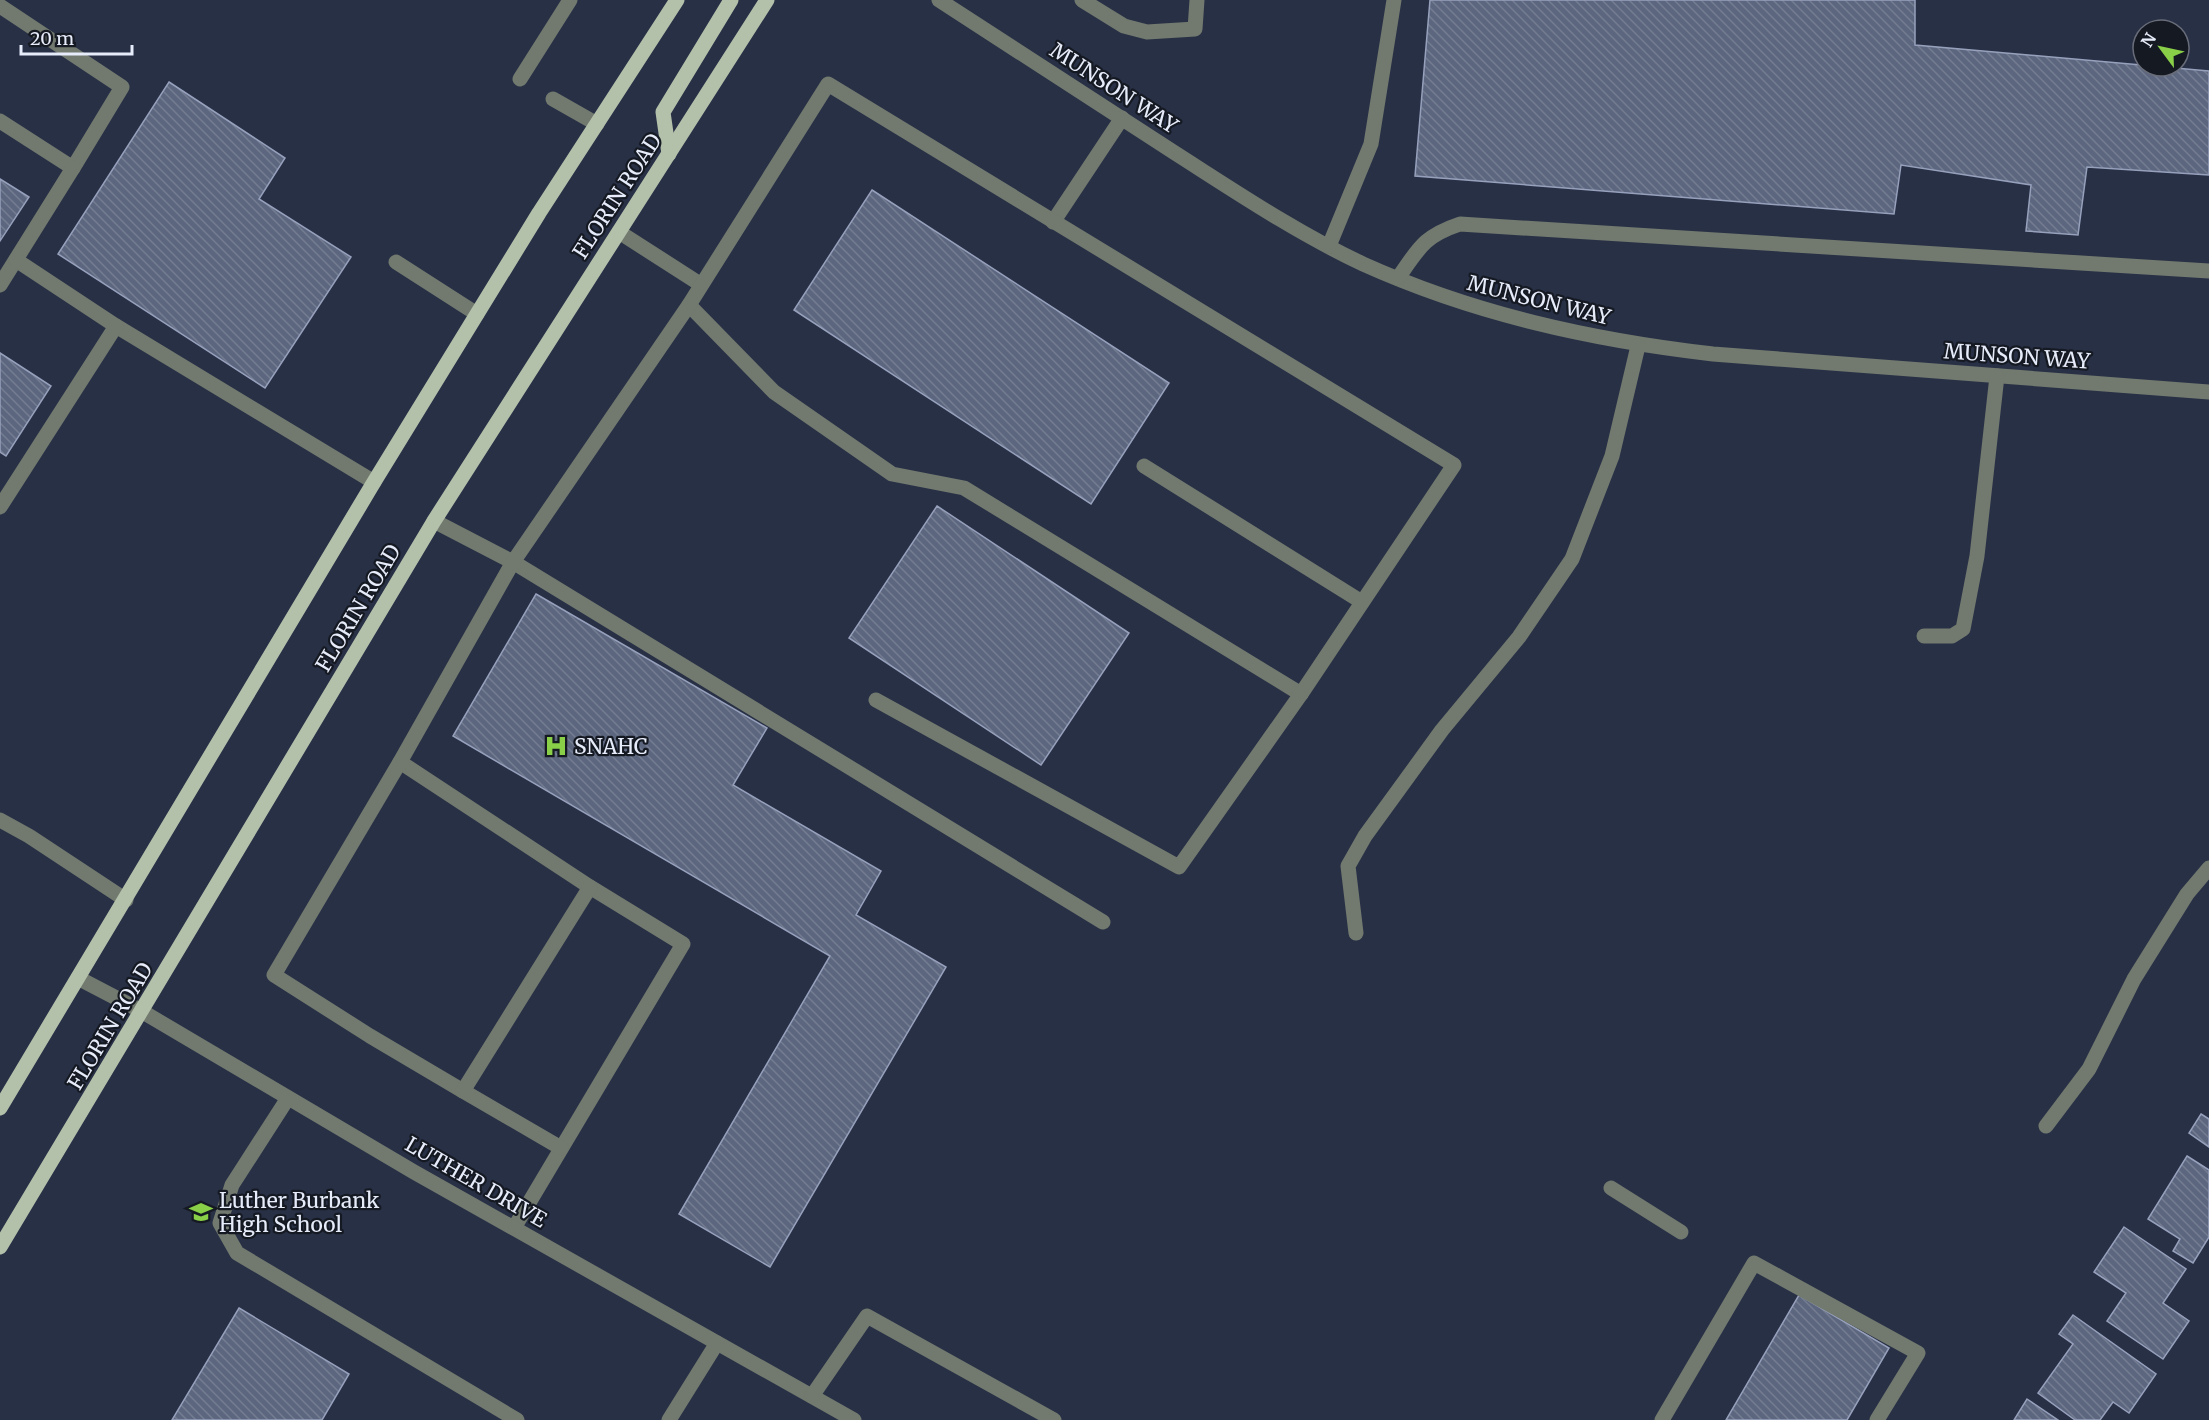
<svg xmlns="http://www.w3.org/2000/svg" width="2209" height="1420" font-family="Merriweather,serif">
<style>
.building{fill:url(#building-back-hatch);stroke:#97a1bc;stroke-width:1.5}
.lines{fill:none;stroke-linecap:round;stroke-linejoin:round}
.minor{stroke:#72796e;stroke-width:15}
.major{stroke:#b3c0aa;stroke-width:15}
.labels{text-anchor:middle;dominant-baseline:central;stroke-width:4.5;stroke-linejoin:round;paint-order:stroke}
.street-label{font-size:21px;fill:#e7ecfb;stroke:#151922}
.poi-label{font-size:21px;fill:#e7ecfb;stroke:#151922;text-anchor:start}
</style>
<defs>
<pattern id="building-back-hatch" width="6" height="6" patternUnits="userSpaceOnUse" patternTransform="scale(1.5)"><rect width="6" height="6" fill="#5c667e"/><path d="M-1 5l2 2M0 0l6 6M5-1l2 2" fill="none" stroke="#737c91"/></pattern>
</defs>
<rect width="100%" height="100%" fill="#283046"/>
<g class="building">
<polygon points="1430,0 1915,0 1915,45 2209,71 2209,175 2087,167 2078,235 2026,231 2031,185 1901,165 1894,214 1415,176"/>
<polygon points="169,82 285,158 259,199 351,257 265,388 58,254"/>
<polygon points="0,179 29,197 0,241"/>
<polygon points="872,190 1169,383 1091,504 794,310"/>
<polygon points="0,353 51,386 6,456 0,452"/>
<polygon points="937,506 1129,633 1041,765 849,638"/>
<polygon points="536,594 767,728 733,785 881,871 856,915 946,967 770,1267 679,1214 830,956 453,736"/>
<polygon points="2201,1114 2209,1119 2209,1147 2189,1133"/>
<polygon points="2187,1156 2209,1170 2209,1237 2193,1263 2173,1251 2180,1239 2148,1219"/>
<polygon points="2124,1227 2186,1269 2163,1303 2189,1321 2163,1359 2107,1321 2126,1293 2094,1272"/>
<polygon points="1799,1295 1889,1348 1847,1420 1726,1420"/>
<polygon points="239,1308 349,1374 322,1420 172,1420"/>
<polygon points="2073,1315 2156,1374 2129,1413 2113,1402 2100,1420 2075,1420 2038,1393 2073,1344 2059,1334"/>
<polygon points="2027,1399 2058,1420 2014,1420"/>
</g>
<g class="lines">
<g class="minor">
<path d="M939,0C1018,51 1097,102 1175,153C1236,192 1297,233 1363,264C1474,314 1591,340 1713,354L2209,392"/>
<polyline points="1082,0 1124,26 1147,32 1195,29 1197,0"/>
<polyline points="0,6 122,87 73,168 0,121"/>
<polyline points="520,79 570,0"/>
<polyline points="553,99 597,124"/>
<polyline points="1053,222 1122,118"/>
<polyline points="619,232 700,284"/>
<polyline points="1329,246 1371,144 1394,0"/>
<polyline points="396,262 477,314"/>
<path d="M1398,278C1419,248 1424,236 1460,224L2209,271"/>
<polyline points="0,285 73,168"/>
<polyline points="689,305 774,392 892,474 964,488 1301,694"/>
<polyline points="116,326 374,482"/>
<polyline points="1144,466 1362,602"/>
<polyline points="0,507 116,326 16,260"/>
<polyline points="434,521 513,562 1103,922"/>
<polyline points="1924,636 1952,636 1963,629 1977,556 1997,376"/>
<polyline points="400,762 590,887 683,944 514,1228"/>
<polyline points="0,820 29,836 126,900"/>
<polyline points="1356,933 1348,866 1365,836 1442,730 1519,637 1572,559 1612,456 1638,346"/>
<polyline points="78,978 143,1012 414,1172 854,1420"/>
<polyline points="463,1091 370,1036 274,975 400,762 513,562 689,305 828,84 1454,465 1301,694 1179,867 876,700"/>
<polyline points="288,1098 232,1185 220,1223 237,1253 517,1420"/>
<polyline points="2046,1126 2089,1069 2134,979 2187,894 2209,868"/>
<polyline points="561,1148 463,1091 590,887"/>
<polyline points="1611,1188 1681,1232"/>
<polyline points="812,1396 867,1316 1054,1420"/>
<polyline points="669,1420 717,1343"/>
<polyline points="1662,1420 1754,1263 1918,1353 1877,1420"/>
</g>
<g class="major">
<polyline points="669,154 663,112 731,0"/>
<polyline points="0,1108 374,482 539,213 677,0"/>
<polyline points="0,1247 434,521 767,0"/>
</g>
</g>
<defs>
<g id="hospital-bare" transform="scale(1.8)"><path d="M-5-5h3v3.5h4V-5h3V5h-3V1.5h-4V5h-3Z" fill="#89cf48" stroke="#151922" stroke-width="2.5" paint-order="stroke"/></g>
<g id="school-bare" transform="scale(1.8)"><path d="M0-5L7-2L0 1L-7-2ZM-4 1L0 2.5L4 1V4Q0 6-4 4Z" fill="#89cf48" stroke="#151922" stroke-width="2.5" paint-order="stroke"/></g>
</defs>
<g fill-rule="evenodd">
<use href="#hospital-bare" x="556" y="746"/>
<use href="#school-bare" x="201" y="1212"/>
</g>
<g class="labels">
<g class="street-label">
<text transform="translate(1114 88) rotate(33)">MUNSON WAY</text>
<text transform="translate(617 196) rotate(-57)">FLORIN ROAD</text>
<text transform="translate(1539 300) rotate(14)">MUNSON WAY</text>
<text transform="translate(2017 356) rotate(4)">MUNSON WAY</text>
<text transform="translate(358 608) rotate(-59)">FLORIN ROAD</text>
<text transform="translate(110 1026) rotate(-59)">FLORIN ROAD</text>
<text transform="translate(476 1182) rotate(30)">LUTHER DRIVE</text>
</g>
<g class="poi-label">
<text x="574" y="746">SNAHC</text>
<text x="219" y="1200">Luther Burbank<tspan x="219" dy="24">High School</tspan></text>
</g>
</g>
<g transform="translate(2161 48) rotate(303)"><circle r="28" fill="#151922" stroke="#696d79" stroke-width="1.5"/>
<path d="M0-4.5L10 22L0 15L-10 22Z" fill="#89cf48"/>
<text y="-9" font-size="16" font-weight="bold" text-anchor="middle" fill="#e7ecfb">N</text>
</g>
<path d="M21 45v9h111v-9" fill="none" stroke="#e7ecfb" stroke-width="3"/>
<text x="30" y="45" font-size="18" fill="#e7ecfb" stroke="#151922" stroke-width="4.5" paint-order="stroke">20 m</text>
</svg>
